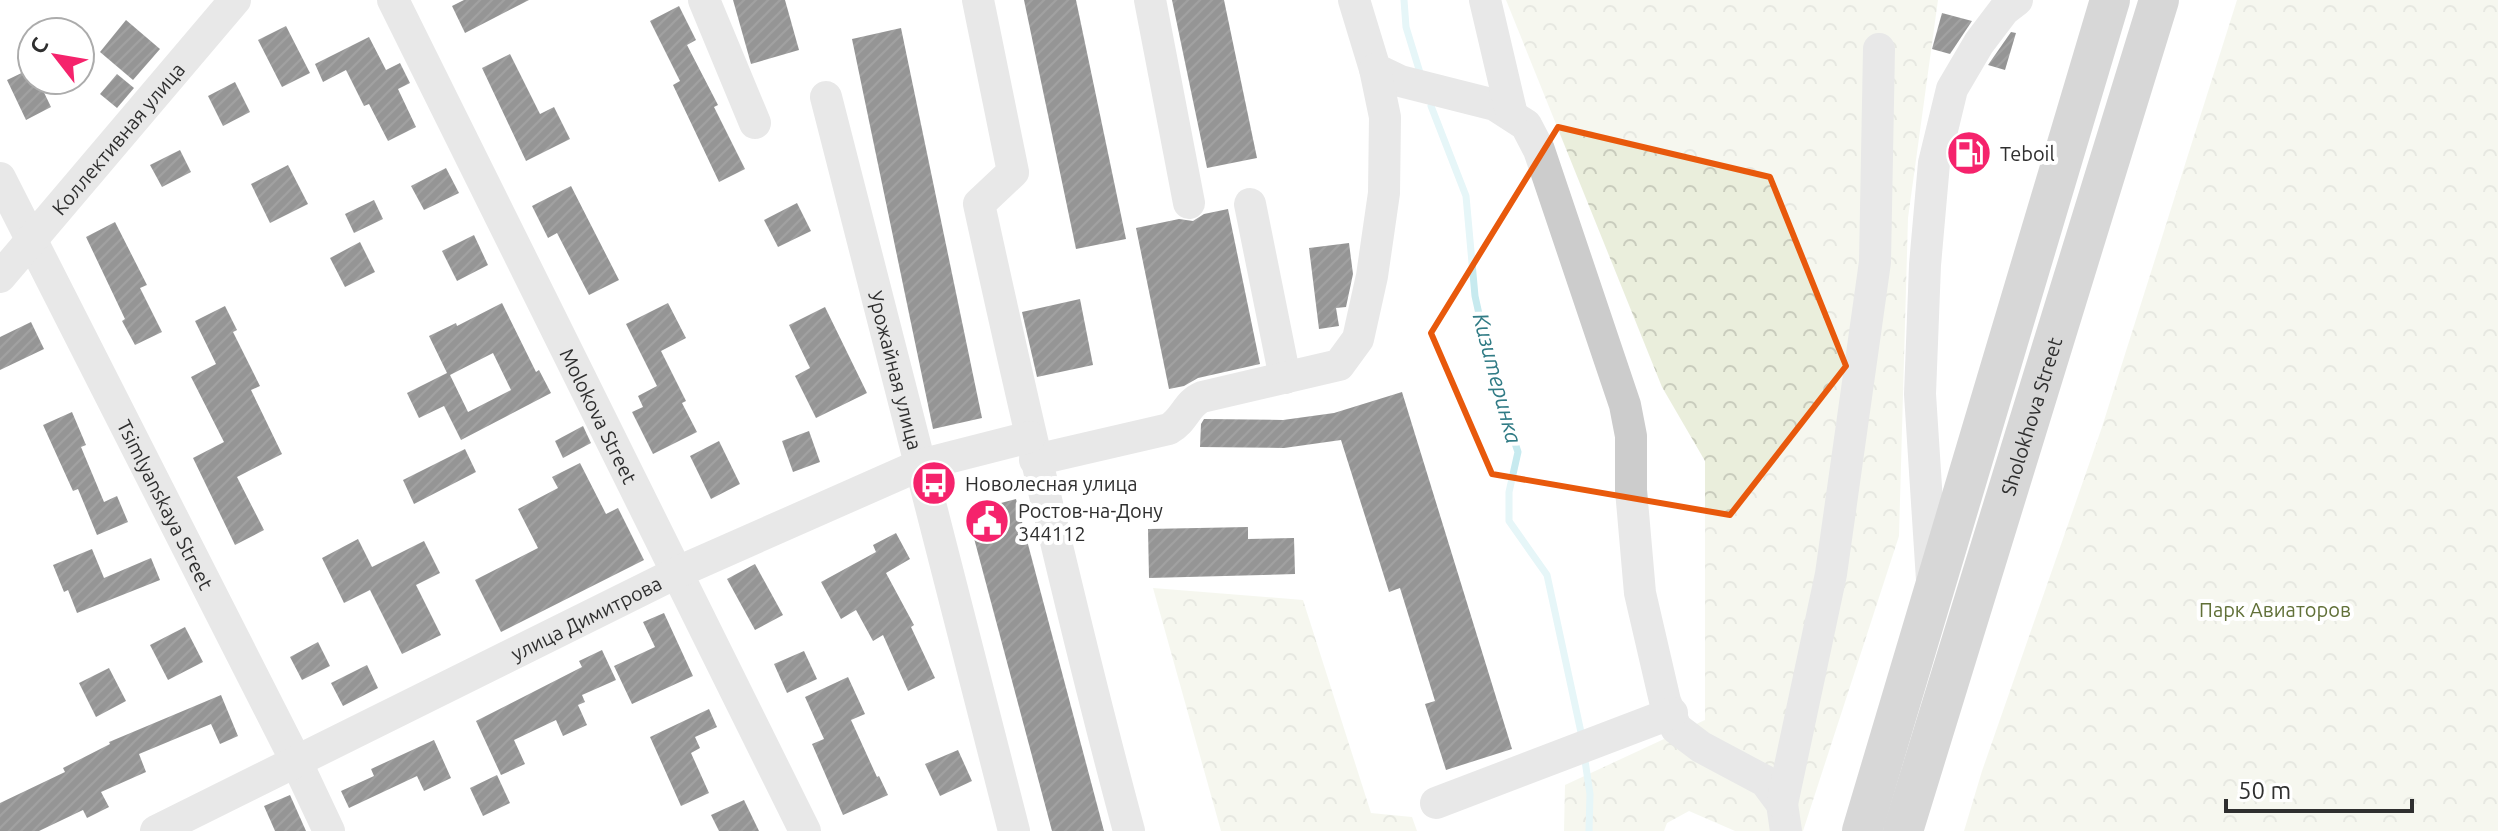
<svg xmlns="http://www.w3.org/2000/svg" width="2498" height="831" font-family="Ubuntu,sans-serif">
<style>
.forest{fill:url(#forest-crowns)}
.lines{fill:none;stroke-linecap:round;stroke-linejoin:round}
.stream{stroke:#c7eaef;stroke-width:7}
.building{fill:url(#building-hatch);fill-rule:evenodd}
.minor{stroke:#ccc;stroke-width:32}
.major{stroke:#a7a7a7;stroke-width:40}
.marked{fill:none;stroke:#e8590c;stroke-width:6;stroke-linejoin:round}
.labels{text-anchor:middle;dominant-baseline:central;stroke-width:8;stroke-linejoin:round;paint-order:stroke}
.street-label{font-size:20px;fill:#2f2f2f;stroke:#fff}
.poi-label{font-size:20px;fill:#2f2f2f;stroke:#fff;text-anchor:start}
.park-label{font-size:20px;fill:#617038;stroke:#fff}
.water-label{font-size:22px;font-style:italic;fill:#307b85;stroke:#fff}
</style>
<defs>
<pattern id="forest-crowns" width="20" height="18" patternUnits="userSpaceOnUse" patternTransform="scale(2)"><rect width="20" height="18" fill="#eaeedc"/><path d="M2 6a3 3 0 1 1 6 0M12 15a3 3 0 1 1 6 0" fill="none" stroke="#c9ccbd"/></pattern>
<pattern id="building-hatch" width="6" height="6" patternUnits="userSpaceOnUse" patternTransform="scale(2)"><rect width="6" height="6" fill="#161616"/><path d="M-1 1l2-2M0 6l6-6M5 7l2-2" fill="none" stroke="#303030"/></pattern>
</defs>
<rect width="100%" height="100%" fill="#fff"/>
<g class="forest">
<polygon points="1506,0 1938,0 1908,218 1899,536 1803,831 1735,831 1689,811 1667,823 1664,831 1564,831 1565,785 1705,720 1705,461 1662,387"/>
<polygon points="2237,0 2498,0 2498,831 1964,831 1982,771 2102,427"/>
<polygon points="1153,588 1303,600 1371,813 1412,817 1417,831 1221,831"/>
</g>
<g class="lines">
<g class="stream">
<polyline points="1404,0 1406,27 1421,76"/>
<polyline points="1431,106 1466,196 1475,296 1494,382 1518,452 1509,492 1509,521 1547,575 1582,737"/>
<polyline points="1584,754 1590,794 1589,831"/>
</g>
</g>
<g class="building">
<polygon points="464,0 529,0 465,33 452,6"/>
<polygon points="733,0 785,0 799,50 751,64"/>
<polygon points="1024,0 1076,0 1126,239 1076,249"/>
<polygon points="1172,0 1224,0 1257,158 1207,168"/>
<polygon points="679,6 696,40 687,45 718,105 714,107 745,169 719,182 673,85 680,81 650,21"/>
<polygon points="1942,13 1972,21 1950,54 1932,49"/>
<polygon points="126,20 160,49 133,80 100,52"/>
<polygon points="286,26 310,73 282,87 258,40"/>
<polygon points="901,28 982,418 933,429 852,39"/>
<polygon points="2011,32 2016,33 2005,70 1988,65"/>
<polygon points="369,37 386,70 400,63 410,83 398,89 416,127 388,141 369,104 364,106 346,70 323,82 315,64"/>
<polygon points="510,54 540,114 554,107 570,139 526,161 482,68"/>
<polygon points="32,68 32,80 38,80 51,107 26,120 7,80"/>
<polygon points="117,74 134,88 117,108 100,94"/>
<polygon points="235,82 250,112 223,126 208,96"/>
<polygon points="180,150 191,172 162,187 150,165"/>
<polygon points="288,165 308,204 270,223 251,184"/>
<polygon points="446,168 459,193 424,210 411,186"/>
<polygon points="571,186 619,280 589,295 557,233 548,238 532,206"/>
<polygon points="374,200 383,219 354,233 345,214"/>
<polygon points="797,203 811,231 778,247 764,220"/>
<polygon points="1228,209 1260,364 1198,378 1184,386 1169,389 1136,228 1179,219 1193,221 1204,214"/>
<polygon points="115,222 147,285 140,288 162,332 135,345 122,321 125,319 86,237"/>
<polygon points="474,235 488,265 457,281 442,251"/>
<polygon points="360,242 375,272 345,287 330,258"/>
<polygon points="1349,243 1353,274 1346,307 1336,308 1339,326 1319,329 1309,248"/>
<polygon points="1080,299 1093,365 1037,377 1022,312"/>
<path d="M502,303L536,372L539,370L551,393L461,440L444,406L419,418L407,393L447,373L429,336L456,323L457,326ZM493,353L511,390L468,412L450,375Z"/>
<polygon points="668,303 686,338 661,351 686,401 682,403 697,432 653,454 632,412 643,407 638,396 657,386 626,324"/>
<polygon points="225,306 237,330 233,332 260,386 251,390 282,454 237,477 264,530 235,545 193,458 224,442 191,377 216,364 195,321"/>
<polygon points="825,307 867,393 816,418 795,376 810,368 789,325"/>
<polygon points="31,322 44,349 0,370 0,337"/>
<polygon points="1402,392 1512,749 1446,770 1425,704 1435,701 1400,588 1389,592 1341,440 1284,448 1200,447 1201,424 1204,419 1283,420 1334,413"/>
<polygon points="72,412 86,445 81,447 104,502 117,496 128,522 97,535 78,489 73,491 43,425"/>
<polygon points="583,426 591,443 563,458 555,441"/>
<polygon points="809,431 820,462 793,472 782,441"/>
<polygon points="719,441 740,484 711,499 690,456"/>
<polygon points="465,449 476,472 414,504 403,480"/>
<polygon points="580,463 606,514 618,508 644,560 501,632 475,580 538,548 518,509 558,488 552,477"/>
<polygon points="1016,499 1104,831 1052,831 967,512"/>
<polygon points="1248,527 1248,539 1294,538 1295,574 1149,578 1148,529"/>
<polygon points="896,533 910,559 886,573 914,625 911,627 935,678 908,691 883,635 873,641 856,610 841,619 821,582 876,552 873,545"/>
<polygon points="358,539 372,567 424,541 440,573 416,585 441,635 402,654 370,590 344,603 322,558"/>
<polygon points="92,549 104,578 151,558 160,580 77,613 68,590 64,592 53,565"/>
<polygon points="755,564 783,615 755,630 727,579"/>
<polygon points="664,613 693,676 632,704 614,666 655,647 643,622"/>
<polygon points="185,627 203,662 168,680 150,645"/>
<polygon points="318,642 330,666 302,680 290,657"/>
<polygon points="602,650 616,680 582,695 585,702 578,705 587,725 563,736 556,720 514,740 525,764 501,775 476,721 582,667 579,661"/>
<polygon points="804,651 817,679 787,693 774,664"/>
<polygon points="367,665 378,688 343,706 331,683"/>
<polygon points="109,668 126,701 96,717 79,683"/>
<polygon points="848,677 865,714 851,720 877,777 879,776 888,795 843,815 812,744 824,739 805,697"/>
<polygon points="221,695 238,736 220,744 211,724 139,754 146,772 101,792 109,807 87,818 83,810 39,831 0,831 0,803 65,772 63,768 110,744 109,742"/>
<polygon points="709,709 717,727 695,737 700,748 691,753 709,793 681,806 650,737"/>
<polygon points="434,740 451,778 424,791 417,776 349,808 341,791 374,776 371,769"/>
<polygon points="958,750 972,781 940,796 925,764"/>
<polygon points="497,775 510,803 483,816 470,788"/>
<polygon points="290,795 306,831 275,831 264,806"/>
<polygon points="744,800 759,831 719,831 711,815"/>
</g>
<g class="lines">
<g class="minor">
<path id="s1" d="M393,0L805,831"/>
<polyline points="704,0 755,123"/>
<path d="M978,0L1013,172L979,204C1025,414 1073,623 1129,831"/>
<polyline points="1150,0 1189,203"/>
<polyline points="1354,0 1375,69 1400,81 1495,105 1526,125 1539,150 1625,405 1631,436 1631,490 1640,593 1665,701 1676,728 1701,747 1765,781 1782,804 1786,831"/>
<polyline points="1485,0 1512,115"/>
<path id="s2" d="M826,97L1014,831"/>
<path id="s3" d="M0,178L296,761L329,831"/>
<polyline points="1250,204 1285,378"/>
<path id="s4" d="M0,277L235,0"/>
<path d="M1035,460L1169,429C1184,421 1187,403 1202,397L1339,365L1358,339L1372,276L1384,193L1385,117L1375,69"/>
<polyline points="1932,580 1920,394 1925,265 1934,163 1952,89 1979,43 2004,10 2017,0"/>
<polyline points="1436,803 1672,713"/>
<polyline points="1782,804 1831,574 1875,262 1879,49"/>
<path id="s5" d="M156,831L678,572L920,465L1030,437"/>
</g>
<g class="major">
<polyline points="1862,831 2110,0"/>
<path id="s6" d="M1903,831L2159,0"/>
</g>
</g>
<path d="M0 0H2498V831H0ZM1558,127L1770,177L1846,366L1730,515L1492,474L1431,333Z" fill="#fff" fill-opacity=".55" fill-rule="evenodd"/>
<path class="marked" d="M1558,127L1770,177L1846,366L1730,515L1492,474L1431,333Z"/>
<defs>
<g id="fuel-disc" transform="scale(2.3)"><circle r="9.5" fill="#f5236c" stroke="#fff"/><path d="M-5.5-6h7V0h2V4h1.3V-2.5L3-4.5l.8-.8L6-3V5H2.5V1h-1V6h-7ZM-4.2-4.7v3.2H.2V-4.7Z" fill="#fff"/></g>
<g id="bus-disc" transform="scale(2.3)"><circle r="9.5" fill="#f5236c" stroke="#fff"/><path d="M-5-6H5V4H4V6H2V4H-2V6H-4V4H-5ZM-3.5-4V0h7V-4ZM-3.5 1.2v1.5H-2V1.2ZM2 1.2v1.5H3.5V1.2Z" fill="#fff"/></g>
<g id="civic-disc" transform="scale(2.3)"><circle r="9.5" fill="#f5236c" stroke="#fff"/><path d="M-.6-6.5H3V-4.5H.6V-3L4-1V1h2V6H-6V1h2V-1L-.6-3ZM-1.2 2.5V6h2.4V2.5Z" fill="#fff"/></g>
</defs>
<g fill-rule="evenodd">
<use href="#fuel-disc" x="1969" y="153"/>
<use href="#bus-disc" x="934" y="483"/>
<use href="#civic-disc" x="987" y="521"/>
</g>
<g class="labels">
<g class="street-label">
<text stroke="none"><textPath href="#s4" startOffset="182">Коллективная улица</textPath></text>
<text stroke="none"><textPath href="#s2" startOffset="282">Урожайная улица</textPath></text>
<text stroke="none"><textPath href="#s1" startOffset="464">Molokova Street</textPath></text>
<text stroke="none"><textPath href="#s6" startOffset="434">Sholokhova Street</textPath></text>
<text stroke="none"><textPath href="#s3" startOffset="366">Tsimlyanskaya Street</textPath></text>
<text stroke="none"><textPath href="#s5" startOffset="480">улица Димитрова</textPath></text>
</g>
<g class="poi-label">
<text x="2000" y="153">Teboil</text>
<text x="965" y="483">Новолесная улица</text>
<text x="1018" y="510">Ростов-на-Дону<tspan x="1018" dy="23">344112</tspan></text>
</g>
<g class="park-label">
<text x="2275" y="609">Парк Авиаторов</text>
</g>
<g class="water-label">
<text transform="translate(1498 378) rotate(75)">Кизитеринка</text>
</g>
</g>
<g transform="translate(56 56) rotate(301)"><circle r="38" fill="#ffffff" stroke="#acacac" stroke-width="2"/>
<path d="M0-6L14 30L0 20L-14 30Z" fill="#f5236c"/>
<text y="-12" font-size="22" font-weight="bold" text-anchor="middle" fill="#2f2f2f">С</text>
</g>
<path d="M2226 799v12h186v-12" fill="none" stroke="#2f2f2f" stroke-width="4"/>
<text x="2238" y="799" font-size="24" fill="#2f2f2f" stroke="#ffffff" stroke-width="6" paint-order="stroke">50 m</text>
</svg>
